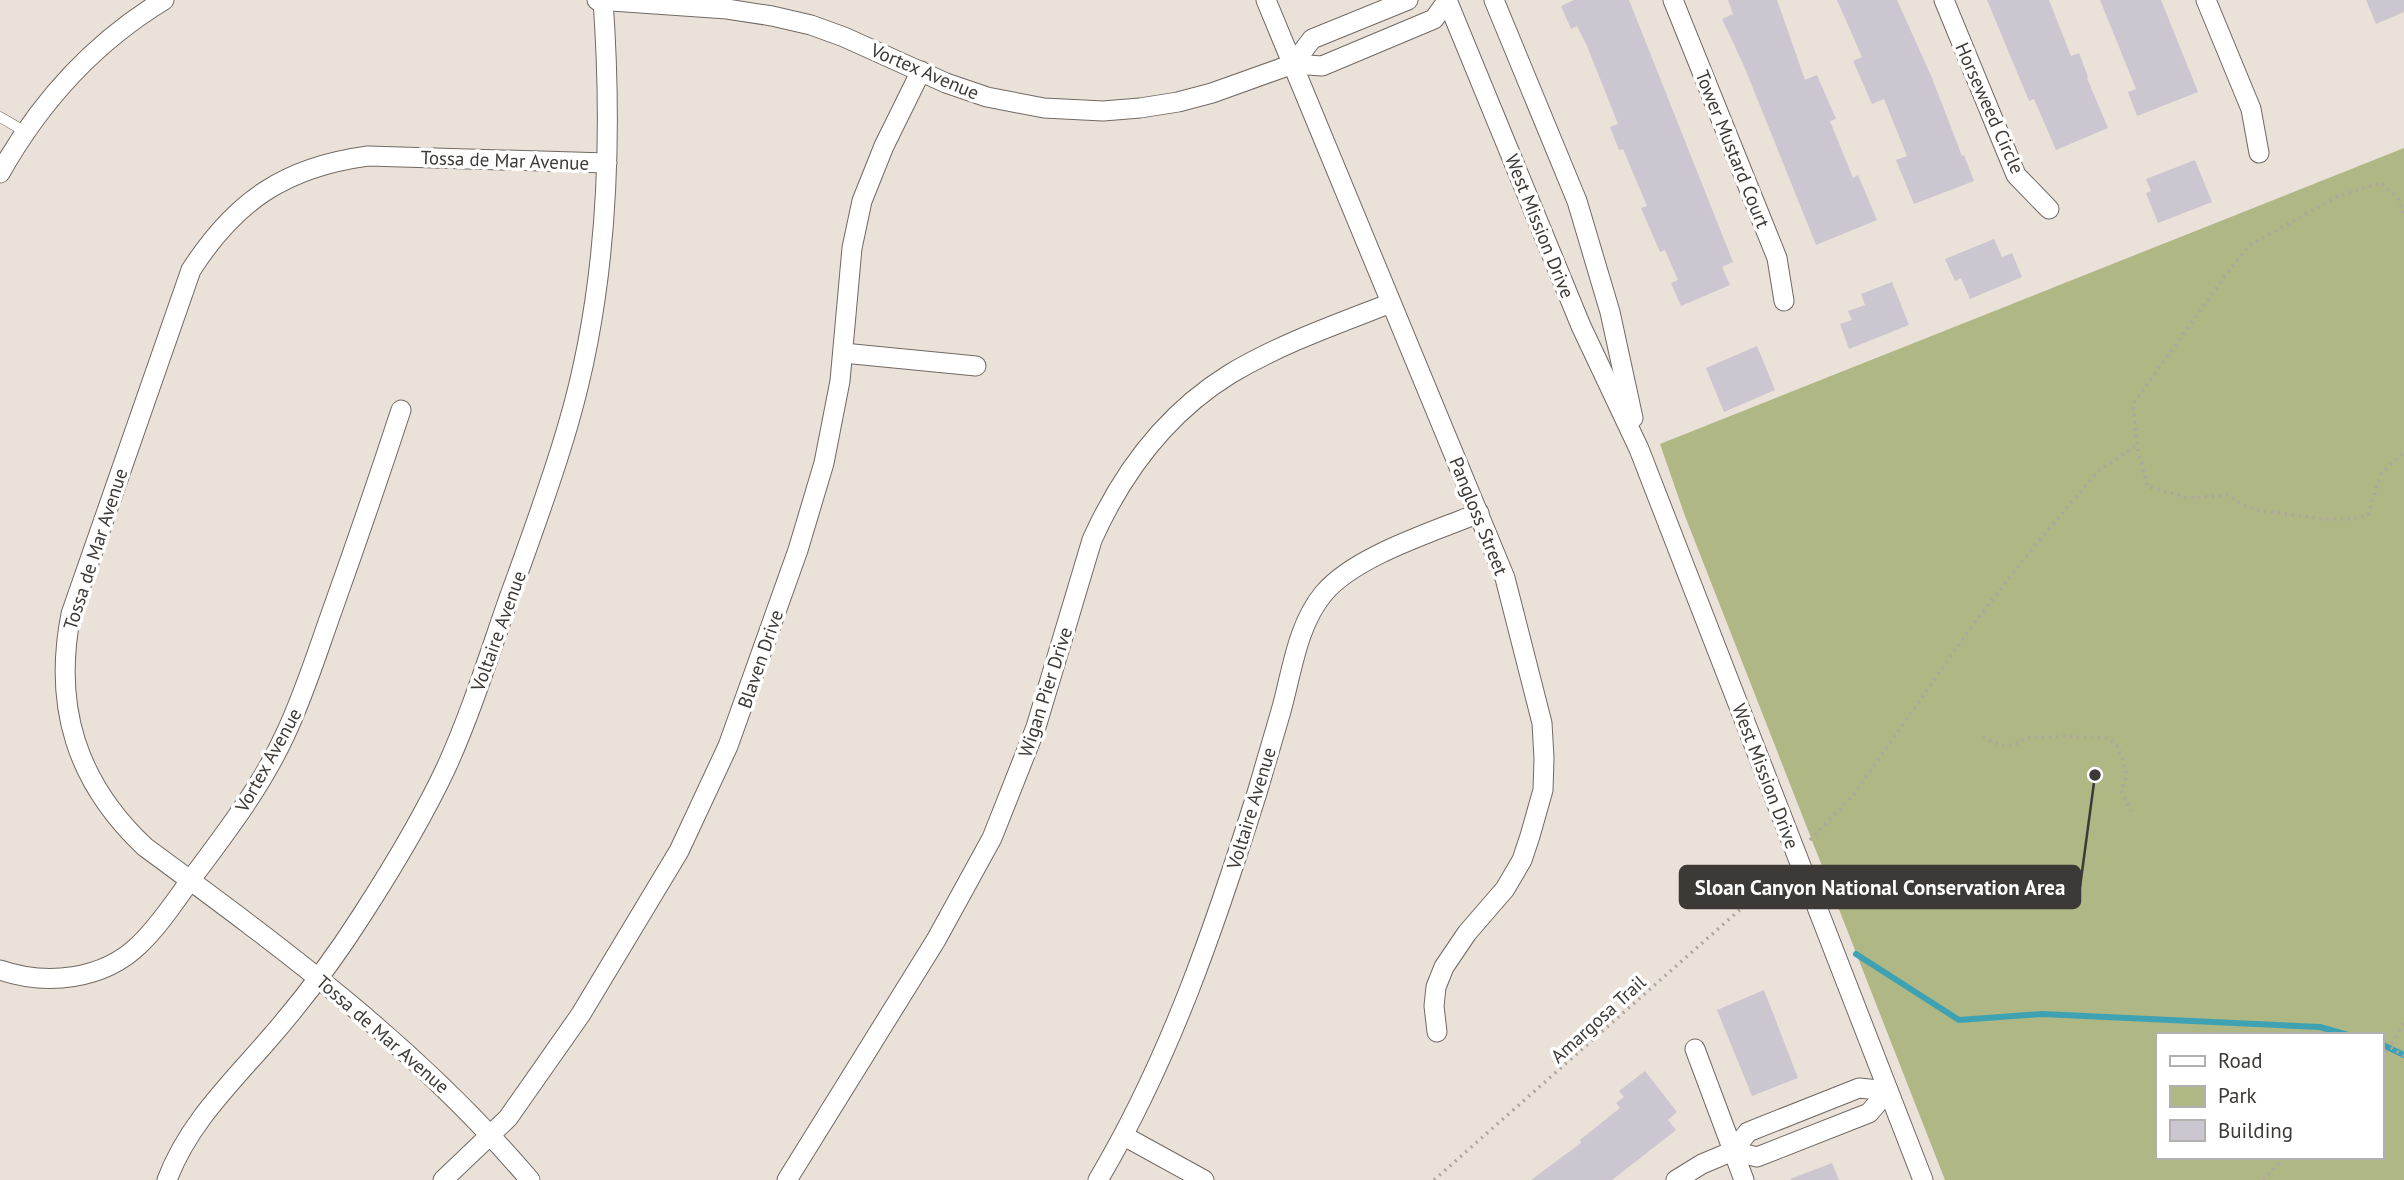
<svg xmlns="http://www.w3.org/2000/svg" width="2404" height="1180" font-family="'PT Sans',sans-serif">
<style>
.green{fill:#afb784;fill-rule:evenodd}
.lines{fill:none;stroke-linecap:round;stroke-linejoin:round}
.stream{stroke:#3fa2b3;stroke-width:6}
.building{fill:#ccc6d0}
.lane-casing{stroke:#716962;stroke-width:11}
.street-casing{stroke:#716962;stroke-width:21}
.path{stroke:#aea6a0;stroke-width:3.5;stroke-dasharray:2 5;stroke-linecap:butt}
.lane{stroke:#fff;stroke-width:10}
.street{stroke:#fff;stroke-width:19}
.labels{text-anchor:middle;dominant-baseline:central;stroke-width:7;stroke-linejoin:round;paint-order:stroke}
.street-label{font-size:19px;fill:#3d3936;stroke:#fff}
.leader{fill:none;stroke:#3d3936;stroke-width:2.5}
.callout-dot{fill:#3d3936;stroke:#fff;stroke-width:2.5}
.callout{fill:#3d3936;stroke:#3d3936;stroke-width:2.5}
.callout-label{font-size:21px;text-anchor:middle;font-weight:bold;fill:#fff}
</style>
<rect width="100%" height="100%" fill="#eae1d9"/>
<path class="green" d="M2404,148V1180H1945L1685,516L1660,444ZM2157,1035H2381V1157H2157Z"/>
<g class="lines">
<g class="stream">
<polyline points="1856,954 1959,1020 2042,1014 2320,1027 2348,1035"/>
<polyline points="2381,1044 2404,1055"/>
</g>
</g>
<g class="building">
<polygon points="1574,0 1629,0 1733,262 1722,267 1730,285 1681,306 1671,283 1678,280 1665,250 1660,252 1641,208 1647,206 1623,149 1619,150 1610,127 1618,124 1607,96 1587,46 1577,26 1571,29 1561,6"/>
<polygon points="1728,0 1777,0 1805,80 1817,75 1836,119 1830,121 1853,178 1858,175 1877,220 1816,245 1744,66 1722,19 1733,14"/>
<polygon points="1837,0 1897,0 1932,78 1962,156 1964,155 1974,181 1914,204 1896,160 1907,156 1884,99 1872,104 1853,61 1862,57"/>
<polygon points="1987,0 2049,0 2071,56 2079,53 2088,77 2087,78 2108,128 2056,150 2034,99 2029,101"/>
<polygon points="2100,0 2161,0 2198,92 2137,116 2128,92 2136,89"/>
<polygon points="2366,0 2404,0 2404,12 2376,24"/>
<polygon points="2195,160 2212,202 2158,223 2146,193 2151,191 2146,179"/>
<polygon points="1994,239 2002,257 2012,253 2022,277 1970,299 1961,278 1955,281 1945,259"/>
<polygon points="1892,282 1909,325 1849,349 1840,324 1852,320 1848,311 1865,305 1861,294"/>
<polygon points="1757,346 1775,390 1724,412 1706,368"/>
<polygon points="1764,990 1798,1078 1752,1096 1717,1010"/>
<polygon points="1645,1071 1677,1112 1668,1120 1676,1130 1612,1180 1531,1180 1581,1143 1580,1140 1620,1108 1616,1103 1624,1097 1619,1091"/>
<polygon points="1832,1163 1839,1180 1791,1180 1790,1179"/>
</g>
<g class="lines">
<g class="lane-casing">
<polyline id="lane" points="0,117 24,131"/>
</g>
<g class="street-casing">
<g id="street">
<polyline points="597,0 727,9 772,16 811,25 844,37 946,83 987,97 1044,108 1103,111 1140,108 1178,102 1212,93 1293,64 1322,66 1434,19 1447,1"/>
<polyline points="1266,0 1505,578 1542,723 1544,758 1543,790 1530,836 1522,860 1505,889 1467,933 1444,967 1436,987 1434,1006 1437,1032"/>
<polyline points="1447,0 1581,326 1639,449 1923,1180"/>
<polyline points="1494,0 1577,201 1610,312 1633,418"/>
<polyline points="1673,0 1777,258 1784,301"/>
<polyline points="1944,0 2016,175 2049,209"/>
<polyline points="2206,0 2251,109 2259,153"/>
<polyline points="1293,64 1312,39 1408,0"/>
<path d="M0,173C40,102 93,43 164,0"/>
<polyline points="843,353 976,366"/>
<path d="M0,970C46,986 103,980 139,945C161,924 177,898 195,874C228,830 262,785 285,735C304,695 317,653 332,611C356,544 379,477 401,410"/>
<polyline points="1695,1049 1744,1180"/>
<polyline points="1124,1136 1204,1180"/>
<polyline points="1733,1151 1757,1157 1869,1113 1888,1091"/>
<path d="M167,1180C188,1124 230,1084 269,1039C303,1000 334,959 362,915C393,867 422,819 446,768C471,713 489,655 509,598C530,540 551,484 568,425C608,289 613,141 603,0"/>
<polyline points="443,1180 508,1118 581,1014 679,851 728,746 798,550 824,463 840,381 852,248 862,201 884,146 921,71"/>
<path d="M530,1180C417,1047 285,950 145,847C76,782 53,706 71,614L191,270C236,200 286,167 368,156L607,163"/>
<path d="M787,1180L936,940L992,838L1036,727L1092,540C1122,473 1167,413 1230,374C1280,344 1337,324 1391,303"/>
<path d="M1098,1180C1170,1059 1215,926 1257,793C1265,766 1273,739 1281,711C1292,672 1297,625 1324,593C1355,556 1433,532 1479,513"/>
<polyline points="1676,1180 1702,1164 1733,1151 1748,1132 1859,1088 1888,1091"/>
</g>
</g>
<g class="path">
<polyline points="2404,213 2398,199 2381,183 2338,196 2250,245 2225,276 2133,404 2137,445 2147,486 2187,498 2228,495 2243,505 2262,511 2324,519 2350,519 2368,515 2381,474 2404,452"/>
<path d="M1983,737C2002,746 2008,751 2027,737H2104L2116,744L2122,757L2127,775L2121,791L2131,811"/>
<polyline points="1810,840 1854,794 1977,619 2033,548 2097,472 2137,445"/>
<polyline points="2404,1024 2390,1047 2404,1056"/>
<polyline points="2381,1057 2390,1047"/>
<polyline points="1434,1180 1778,876 1786,874"/>
<polyline points="2263,1180 2285,1157"/>
</g>
<use href="#lane" class="lane"/>
<use href="#street" class="street"/>
</g>
<g class="labels">
<g class="street-label">
<text transform="translate(925 71) rotate(23)">Vortex Avenue</text>
<text transform="translate(1990 108) rotate(66)">Horseweed Circle</text>
<text transform="translate(1733 149) rotate(68)">Tower Mustard Court</text>
<text transform="translate(505 160) rotate(2)">Tossa de Mar Avenue</text>
<text transform="translate(1540 226) rotate(68)">West Mission Drive</text>
<text transform="translate(1479 516) rotate(68)">Pangloss Street</text>
<text transform="translate(95 549) rotate(-72)">Tossa de Mar Avenue</text>
<text transform="translate(498 631) rotate(-70)">Voltaire Avenue</text>
<text transform="translate(760 659) rotate(-71)">Blaven Drive</text>
<text transform="translate(1045 692) rotate(-72)">Wigan Pier Drive</text>
<text transform="translate(268 760) rotate(-61)">Vortex Avenue</text>
<text transform="translate(1766 776) rotate(69)">West Mission Drive</text>
<text transform="translate(1251 808) rotate(-73)">Voltaire Avenue</text>
<text transform="translate(1598 1019) rotate(-42)">Amargosa Trail</text>
<text transform="translate(383 1034) rotate(41)">Tossa de Mar Avenue</text>
</g>
</g>
<path class="leader" d="M2095 775L2080 887"/>
<circle class="callout-dot" cx="2095" cy="775" r="7"/>
<rect class="callout" x="1680" y="866" width="400" height="42" rx="7"/>
<g class="callout-label">
<text x="1880" y="895">Sloan Canyon National Conservation Area</text>
</g>
<rect x="2156" y="1033" width="228" height="126" fill="#ffffff" stroke="#b1b0af" stroke-width="2"/>
<rect x="2170" y="1056" width="35" height="10" fill="#ffffff" stroke="#b1b0af" stroke-width="2"/>
<text x="2218" y="1068" font-size="21" fill="#3d3936">Road</text>
<rect x="2170" y="1086" width="35" height="21" fill="#afb784" stroke="#b1b0af" stroke-width="2"/>
<text x="2218" y="1103" font-size="21" fill="#3d3936">Park</text>
<rect x="2170" y="1120" width="35" height="21" fill="#ccc6d0" stroke="#b1b0af" stroke-width="2"/>
<text x="2218" y="1138" font-size="21" fill="#3d3936">Building</text>
</svg>
